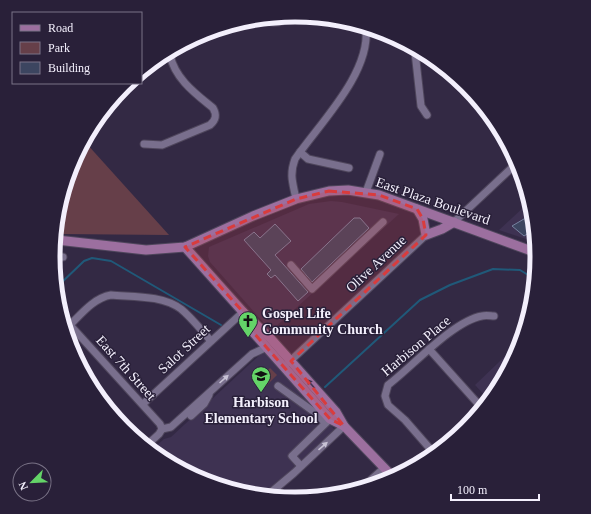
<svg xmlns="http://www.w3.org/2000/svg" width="591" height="514" font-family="'Times New Roman',serif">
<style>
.built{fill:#3e3252}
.green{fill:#663f49}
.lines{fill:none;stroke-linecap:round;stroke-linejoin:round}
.stream{stroke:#205979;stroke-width:2}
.building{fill:#3c4560;stroke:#7782a0}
.minor-casing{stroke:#4f465c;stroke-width:9}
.major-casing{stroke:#4f465c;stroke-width:11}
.minor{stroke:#796f8d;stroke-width:7}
.major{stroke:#9c6f9f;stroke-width:9}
.oneway{fill:#c8c2d5}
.oneway2{fill:#463452}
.marked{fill:#d93c3d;fill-opacity:0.2;stroke:#d93c3d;stroke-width:3;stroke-dasharray:8 5;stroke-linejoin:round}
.labels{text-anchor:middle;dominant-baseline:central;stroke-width:3;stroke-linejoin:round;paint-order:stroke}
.street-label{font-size:14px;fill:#f3effc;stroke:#292039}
.poi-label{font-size:14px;font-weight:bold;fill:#f3effc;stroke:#292039;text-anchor:start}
.rim{fill:none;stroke:#f3effc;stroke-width:5}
</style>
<rect width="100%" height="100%" fill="#332944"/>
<g class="built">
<polygon points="331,201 342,202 399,214 271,331 210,262 208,256 209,247 309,204"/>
<polygon points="527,204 535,242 499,230"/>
<polygon points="520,342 519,350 487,398 475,385"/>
<polygon points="265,350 340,436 272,494 203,480 154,448 164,439 171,437"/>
</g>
<g class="green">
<polygon points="86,143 169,235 58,234 72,164"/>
<polygon points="270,368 277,375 263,389 257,382"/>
</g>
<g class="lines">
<g class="stream">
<polyline points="59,285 84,261 92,258 111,261 221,325"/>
<polyline points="325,387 420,300 450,285 493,269 520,270 533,278"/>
</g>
</g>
<g class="building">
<polygon points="529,216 532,231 524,236 512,226"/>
<polygon points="354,218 360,218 369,228 312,282 301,269"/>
<polygon points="275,224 291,241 275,255 308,292 298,301 275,275 271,278 267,274 271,270 244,240 254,232 260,238"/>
</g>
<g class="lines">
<g class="minor-casing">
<g id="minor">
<path d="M265,21C276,24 284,22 293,16"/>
<polyline points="415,52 421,106 427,115"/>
<path d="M144,144L162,145L210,125C216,120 217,115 213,108C196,94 175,79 170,55"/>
<polyline points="300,152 308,159 349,168"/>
<polyline points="366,192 380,154"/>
<path d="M296,199C293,183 289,175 295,159C320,123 370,74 366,29"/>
<polyline points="454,222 518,162"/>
<polyline points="54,257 63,257"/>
<polyline points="291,265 312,289 383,222"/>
<polyline points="429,349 481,407"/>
<polyline points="288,363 426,235"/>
<polyline points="278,386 317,414 325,423"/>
<polyline points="143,404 243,312"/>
<polyline points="191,416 204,404 209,395"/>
<path d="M162,429L160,424L70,325C82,313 94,298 111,295C133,297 162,295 181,309C191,317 202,331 211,341"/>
<polyline points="162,429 171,427 252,354 267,347"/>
<polyline points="148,444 159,434 162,429"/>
<path d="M432,451L405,420L388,405L385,396L388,385C412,367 453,321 482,316C486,315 491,316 494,316"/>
<polyline points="301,466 292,456 330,419"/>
<polyline points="365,485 384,468"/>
<polyline points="269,494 294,473 344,426"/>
</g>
</g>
<g class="major-casing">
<g id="major">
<polyline points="417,209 423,219 426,235 442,229 454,222"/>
<polyline points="57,240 146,250 185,247 253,216 296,199 329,191 348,190 379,195 537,253"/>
<polyline points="185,247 243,312 271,339 336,412 344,426 393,477"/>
<polyline points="243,312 244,322 330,419 344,426"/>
</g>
</g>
<use href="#minor" class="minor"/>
<use href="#major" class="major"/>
</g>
<defs><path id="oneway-solid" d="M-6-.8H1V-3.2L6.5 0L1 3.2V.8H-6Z"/></defs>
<g class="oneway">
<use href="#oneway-solid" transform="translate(224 379) rotate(-42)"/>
<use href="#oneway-solid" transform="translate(323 446) rotate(-41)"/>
</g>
<use class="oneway2" href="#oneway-solid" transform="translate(311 384) rotate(-131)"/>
<path class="marked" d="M329,191L379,195L417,209L423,219L426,235L291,361L344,426L330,419L244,322L243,312L185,247L296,199Z"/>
<defs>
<g id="church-pin" transform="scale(1)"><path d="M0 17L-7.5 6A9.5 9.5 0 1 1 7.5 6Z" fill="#64d468" stroke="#292039"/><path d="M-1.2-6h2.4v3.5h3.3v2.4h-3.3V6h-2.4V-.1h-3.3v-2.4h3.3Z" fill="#111"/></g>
<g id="school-pin" transform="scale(1)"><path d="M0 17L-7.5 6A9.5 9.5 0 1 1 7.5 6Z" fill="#64d468" stroke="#292039"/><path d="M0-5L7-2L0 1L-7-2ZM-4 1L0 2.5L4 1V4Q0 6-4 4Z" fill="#111"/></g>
</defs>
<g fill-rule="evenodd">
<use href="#church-pin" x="248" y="321"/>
<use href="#school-pin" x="261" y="376"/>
</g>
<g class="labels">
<g class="street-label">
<text transform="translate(433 201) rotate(19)">East Plaza Boulevard</text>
<text transform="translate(376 264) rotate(-43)">Olive Avenue</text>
<text transform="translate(416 346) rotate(-40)">Harbison Place</text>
<text transform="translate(184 349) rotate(-43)">Salot Street</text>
<text transform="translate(126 368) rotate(48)">East 7th Street</text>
</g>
<g class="poi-label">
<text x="262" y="313">Gospel Life<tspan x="262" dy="16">Community Church</tspan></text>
<text x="261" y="402" text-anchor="middle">Harbison<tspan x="261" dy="16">Elementary School</tspan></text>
</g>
</g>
<path d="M0 0H591V514H0ZM60 257a235 235 0 1 1 470 0a235 235 0 1 1-470 0Z" fill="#292039" fill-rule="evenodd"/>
<path class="rim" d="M60 257a235 235 0 1 1 470 0a235 235 0 1 1-470 0Z"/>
<rect x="12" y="12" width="130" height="72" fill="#292039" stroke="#7a7387"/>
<rect x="20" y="25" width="20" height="6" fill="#9c6f9f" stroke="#7a7387"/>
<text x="48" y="32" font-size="12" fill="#f3effc">Road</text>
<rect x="20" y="42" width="20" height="12" fill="#663f49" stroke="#7a7387"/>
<text x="48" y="52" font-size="12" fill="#f3effc">Park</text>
<rect x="20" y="62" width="20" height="12" fill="#3c4560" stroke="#7a7387"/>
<text x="48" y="72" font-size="12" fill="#f3effc">Building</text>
<g transform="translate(32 482) rotate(246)"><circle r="19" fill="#292039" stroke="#7a7387"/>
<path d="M0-3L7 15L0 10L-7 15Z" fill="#64d468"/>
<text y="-6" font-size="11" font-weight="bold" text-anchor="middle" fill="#f3effc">N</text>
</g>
<path d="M451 494v6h88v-6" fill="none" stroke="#f3effc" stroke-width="2"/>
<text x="457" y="494" font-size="12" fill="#f3effc" stroke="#292039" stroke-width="3" paint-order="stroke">100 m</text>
</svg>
